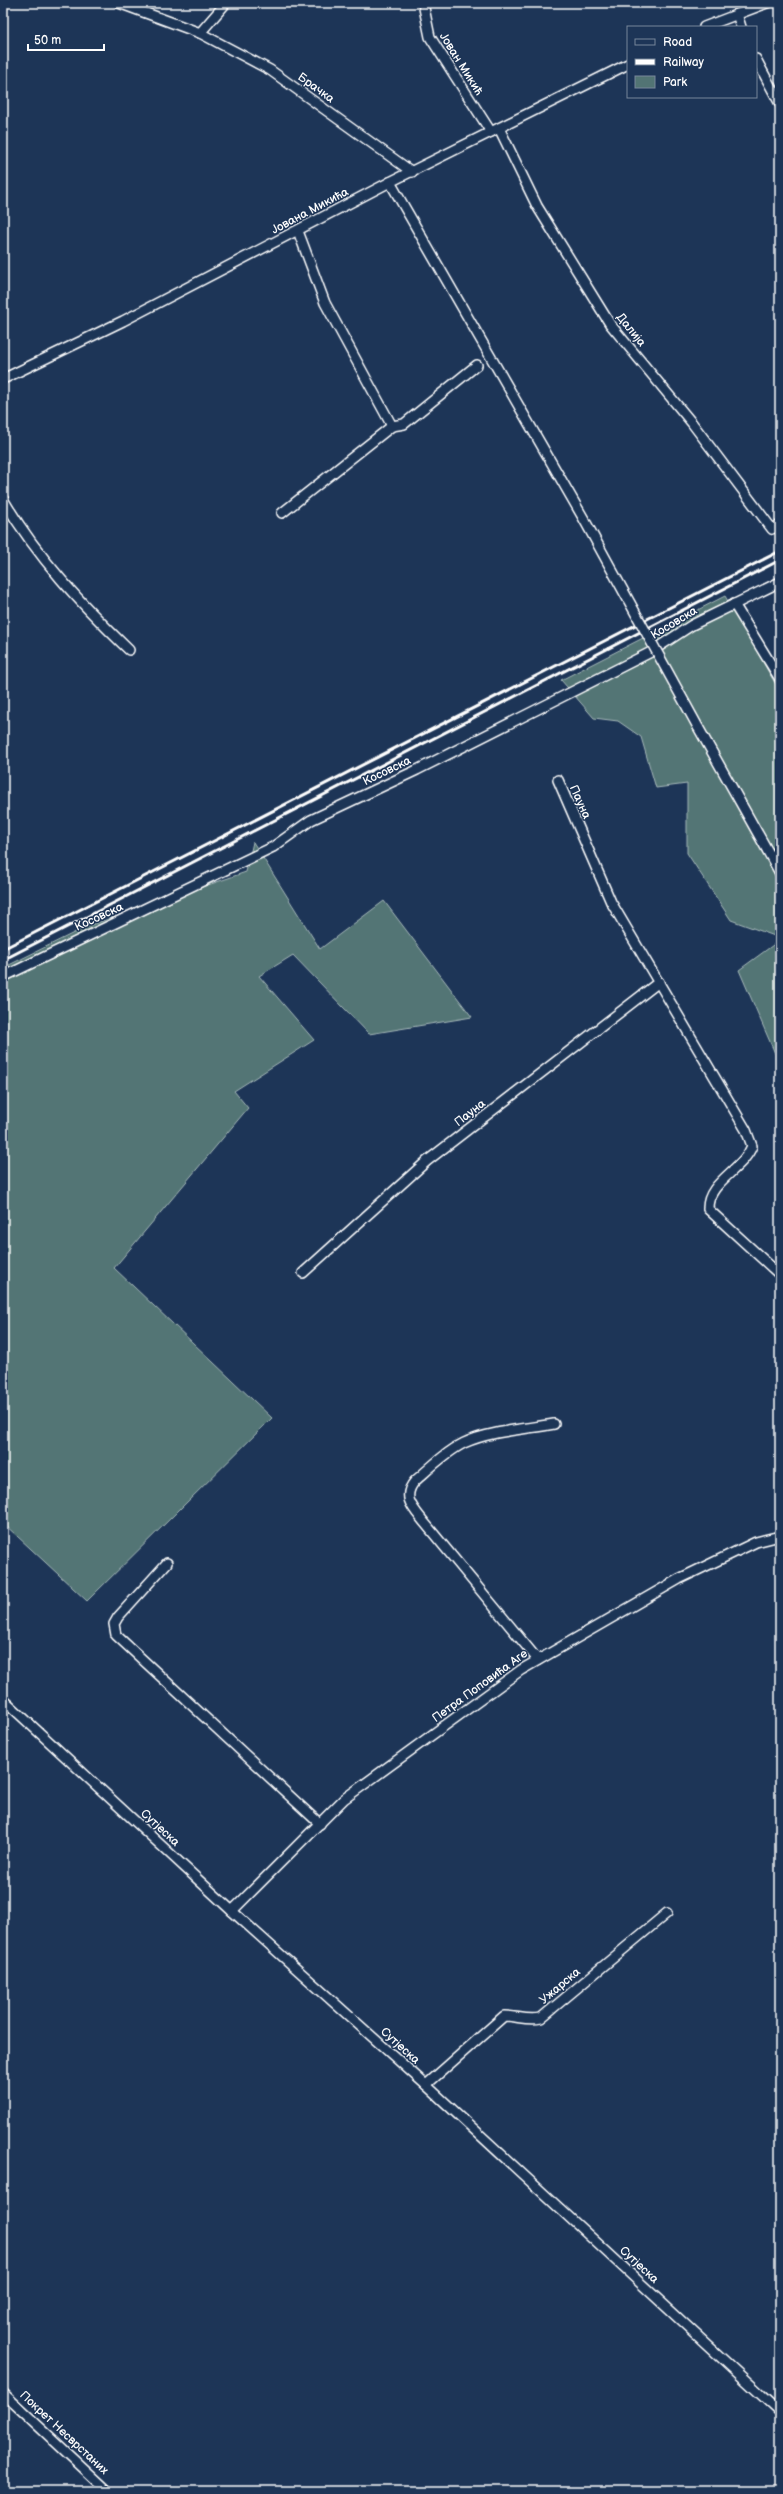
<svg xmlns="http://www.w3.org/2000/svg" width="783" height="2494" font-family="'Balsamiq Sans',sans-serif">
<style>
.green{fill:#527474;stroke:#a8baba}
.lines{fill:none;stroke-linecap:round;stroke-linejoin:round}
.street-casing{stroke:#fff;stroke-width:12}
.street{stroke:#1d3557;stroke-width:9}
.rail{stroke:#fff;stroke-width:3}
.street-bridge-casing{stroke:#fff;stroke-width:12;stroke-linecap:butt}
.street-bridge{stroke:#1d3557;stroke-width:9}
.labels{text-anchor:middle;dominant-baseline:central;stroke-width:3;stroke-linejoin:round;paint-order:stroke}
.street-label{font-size:12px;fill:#fff;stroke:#1d3557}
</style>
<rect width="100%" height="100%" fill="#1d3557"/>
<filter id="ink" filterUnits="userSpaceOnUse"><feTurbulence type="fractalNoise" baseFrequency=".025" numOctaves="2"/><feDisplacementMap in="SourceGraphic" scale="8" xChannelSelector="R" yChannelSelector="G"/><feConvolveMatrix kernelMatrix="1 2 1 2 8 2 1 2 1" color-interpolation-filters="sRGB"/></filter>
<g filter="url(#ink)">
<g class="green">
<polygon points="725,596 780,692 780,938 731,920 687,853 687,784 656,788 641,737 618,721 594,718 561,680"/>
<polygon points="253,842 320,949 384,901 472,1017 369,1034 293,955 259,976 314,1040 234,1091 248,1108 114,1268 272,1418 87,1601 3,1523 3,968 88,926 246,872"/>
<polygon points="780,940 780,1065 739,970"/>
</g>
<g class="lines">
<g class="street-casing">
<g id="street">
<polyline points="119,3 200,33 270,70 412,172"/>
<polyline points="423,3 430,37 491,132"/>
<polyline points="737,14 741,27"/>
<polyline points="704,27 767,3"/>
<polyline points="200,33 226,3"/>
<polyline points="756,59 780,104"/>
<polyline points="499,128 537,206 610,324 692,423 772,529 780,525"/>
<polyline points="390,182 585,521"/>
<polyline points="298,231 325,303 392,426"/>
<polyline points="3,379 123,321 390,182 628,64"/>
<path d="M3,499C37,557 81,604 129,650"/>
<polyline points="282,513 392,426 404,424 477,365"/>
<polyline points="734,604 780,679"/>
<polyline points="698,727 780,873"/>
<path d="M558,780L611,902L746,1130L752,1146C743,1170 707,1182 708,1209L780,1275"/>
<polyline points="3,977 273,847 311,820 417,770 649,653 692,625 780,582"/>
<polyline points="303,1273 427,1161 659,982"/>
<polyline points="167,1563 118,1617 114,1624 116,1635 320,1824"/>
<path d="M538,1660L424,1522C413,1508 401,1497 415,1481C430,1468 446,1452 464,1443C489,1431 527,1429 554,1424"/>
<polyline points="3,1699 232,1911 426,2085 780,2412"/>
<polyline points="232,1911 344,1799 521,1670 679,1579 756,1542 780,1536"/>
<path d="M426,2085L504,2016C517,2016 527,2021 541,2018L667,1913"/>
<polyline points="3,2393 108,2491"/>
</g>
</g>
<use href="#street" class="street"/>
<g class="rail">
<polyline points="3,949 780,551"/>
<polyline points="3,960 780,560"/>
</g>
<g class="street-bridge-casing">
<polyline id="street-bridge" points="585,521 698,727"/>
</g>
<use href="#street-bridge" class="street-bridge"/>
</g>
</g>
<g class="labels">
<g class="street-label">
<text transform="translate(461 64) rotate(58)">Јован Микић</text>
<text transform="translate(316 88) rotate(36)">Брачка</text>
<text transform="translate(310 211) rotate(-28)">Јована Микића</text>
<text transform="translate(631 330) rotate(51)">Далија</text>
<text transform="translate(674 623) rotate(-31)">Косовска</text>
<text transform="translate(387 771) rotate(-26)">Косовска</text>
<text transform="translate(580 802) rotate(66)">Пауна</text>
<text transform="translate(99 917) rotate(-25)">Косовска</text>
<text transform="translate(470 1113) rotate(-38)">Пауна</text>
<text transform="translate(480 1686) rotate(-36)">Петра Поповића Аге</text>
<text transform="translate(160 1828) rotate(43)">Сутјеска</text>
<text transform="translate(560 1986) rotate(-40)">Ужарска</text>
<text transform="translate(400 2046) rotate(42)">Сутјеска</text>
<text transform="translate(639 2265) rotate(43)">Сутјеска</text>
<text transform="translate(64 2433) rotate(43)">Покрет Несврстаних</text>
</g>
</g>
<rect width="783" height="2494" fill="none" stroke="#1d3557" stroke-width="16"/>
<rect x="8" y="8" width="767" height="2478" fill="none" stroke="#fff" stroke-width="1.5" filter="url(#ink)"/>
<rect x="627" y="26" width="130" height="72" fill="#1d3557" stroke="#77869a"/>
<rect x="635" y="39" width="20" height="6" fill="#1d3557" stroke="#77869a"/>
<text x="663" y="46" font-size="12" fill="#ffffff">Road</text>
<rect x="635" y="59" width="20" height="6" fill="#ffffff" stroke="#77869a"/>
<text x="663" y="66" font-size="12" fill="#ffffff">Railway</text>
<rect x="635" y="76" width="20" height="12" fill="#527474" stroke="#77869a"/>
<text x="663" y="86" font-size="12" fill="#ffffff">Park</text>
<path d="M28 44v6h76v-6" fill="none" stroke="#ffffff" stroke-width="2"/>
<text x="34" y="44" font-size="12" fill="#ffffff" stroke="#1d3557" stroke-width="3" paint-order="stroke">50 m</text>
</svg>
